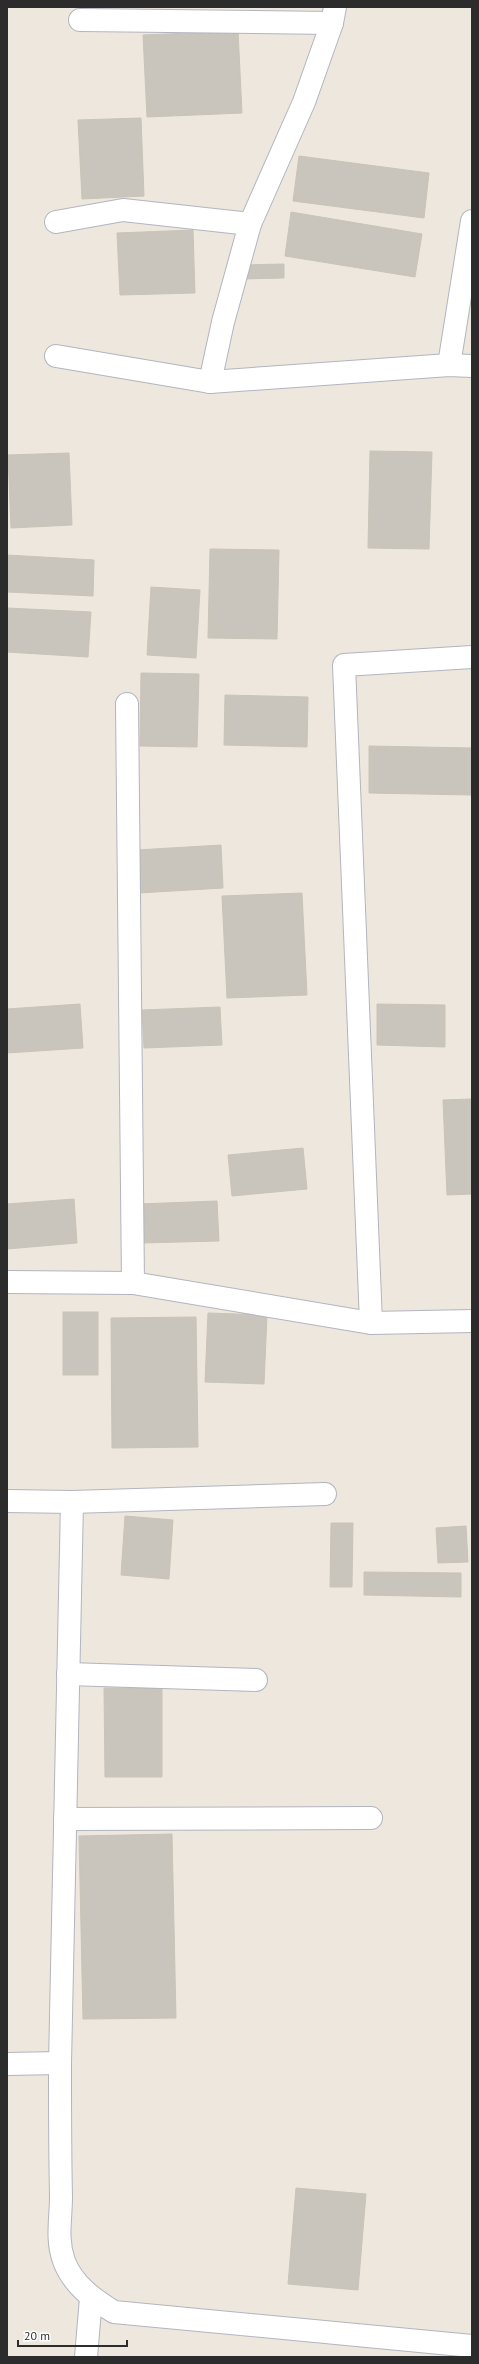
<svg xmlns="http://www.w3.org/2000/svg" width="479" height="2364" font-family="'PT Sans',sans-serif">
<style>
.building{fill:#c9c5bc;stroke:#cac3b7}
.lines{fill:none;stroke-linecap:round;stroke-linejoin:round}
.minor-casing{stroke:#b2b5c0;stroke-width:24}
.minor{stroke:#fff;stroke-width:22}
</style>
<rect width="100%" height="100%" fill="#eee7de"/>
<g class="building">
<polygon points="238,31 242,113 147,117 143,35"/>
<polygon points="141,118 144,196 82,199 78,120"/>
<polygon points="299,156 429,173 424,218 293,201"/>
<polygon points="291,212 422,234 415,277 285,256"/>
<polygon points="193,230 195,293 120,295 117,233"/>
<polygon points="284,264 284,278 241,279 240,265"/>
<polygon points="370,451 432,452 429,549 368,548"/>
<polygon points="69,453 72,525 11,528 8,455"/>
<polygon points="210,549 279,550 277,639 208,638"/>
<polygon points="7,555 94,560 93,596 7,592"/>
<polygon points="151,587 200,590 196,658 147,655"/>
<polygon points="7,608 91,612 88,657 7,652"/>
<polygon points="141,673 199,674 197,747 140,746"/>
<polygon points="225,695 308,697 307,747 224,745"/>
<polygon points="369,746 472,748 472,795 369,793"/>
<polygon points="221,845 223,888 139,893 137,850"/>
<polygon points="302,893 307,995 227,998 222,896"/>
<polygon points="80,1004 83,1048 7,1053 7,1009"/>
<polygon points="377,1004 445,1005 445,1047 377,1045"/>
<polygon points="220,1007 222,1045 144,1048 142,1010"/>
<polygon points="472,1099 472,1194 447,1195 443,1100"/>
<polygon points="303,1148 307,1189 232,1196 228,1155"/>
<polygon points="74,1199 77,1243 7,1249 7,1204"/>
<polygon points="217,1201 219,1241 141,1243 139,1204"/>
<rect x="63" y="1312" width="35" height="63"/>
<polygon points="208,1313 267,1315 264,1384 205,1382"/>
<polygon points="196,1317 198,1447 112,1448 111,1318"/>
<polygon points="125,1516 173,1520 169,1579 121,1575"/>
<polygon points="331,1523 353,1523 352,1587 330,1587"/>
<polygon points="466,1526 468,1562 438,1563 436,1528"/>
<polygon points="364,1572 461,1573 461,1597 364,1595"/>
<polygon points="104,1688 162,1688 162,1777 105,1777"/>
<polygon points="172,1834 176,2018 83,2019 79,1836"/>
<polygon points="296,2188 366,2194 358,2290 288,2284"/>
</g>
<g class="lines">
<g class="minor-casing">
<g id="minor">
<polyline points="80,20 332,23"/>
<polyline points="56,222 123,210 250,224"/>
<polyline points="56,356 210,382 449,365 472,366"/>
<polyline points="449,365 472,221"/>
<polyline points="210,382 223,322 250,224 304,102 332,23 335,7"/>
<polyline points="127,704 133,1283"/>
<polyline points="7,1282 133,1283 371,1323 472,1321"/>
<polyline points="371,1323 344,665 472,657"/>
<polyline points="7,1501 72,1502 325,1494"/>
<polyline points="68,1674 256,1680"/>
<polyline points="65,1819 371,1818"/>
<path d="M60,2063C60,2108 60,2152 61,2197C61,2219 56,2239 64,2261C73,2285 93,2299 114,2312L472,2346"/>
<polyline points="7,2064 60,2063 72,1502"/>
<polyline points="86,2357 91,2298"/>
</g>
</g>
<use href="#minor" class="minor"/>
</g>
<rect width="479" height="2364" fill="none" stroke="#2c2c2c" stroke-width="16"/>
<path d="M18 2340v6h109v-6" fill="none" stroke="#2c2c2c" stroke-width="2"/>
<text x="24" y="2340" font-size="12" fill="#2c2c2c" stroke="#ffffff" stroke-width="3" paint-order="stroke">20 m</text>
</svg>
